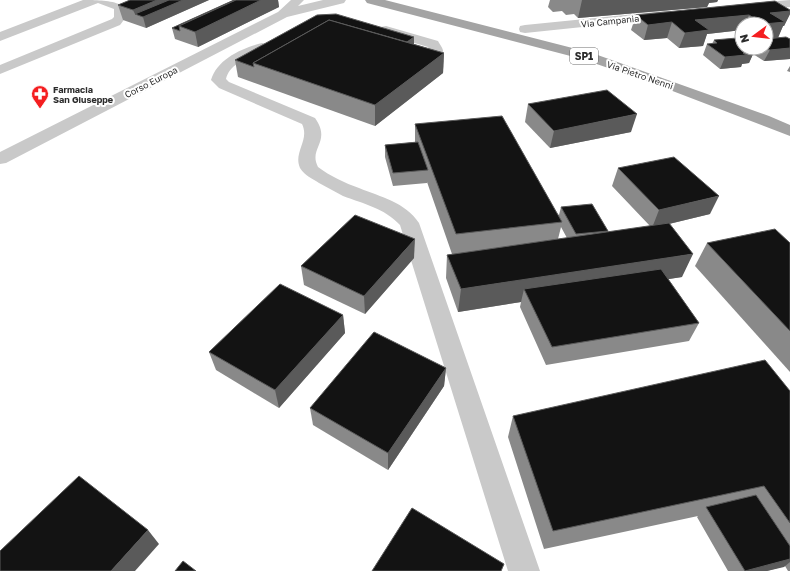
<svg xmlns="http://www.w3.org/2000/svg" width="790" height="571" font-family="'Golos Text',sans-serif">
<style>
.lines{fill:none;stroke-linecap:round;stroke-linejoin:round}
.minor{fill:#c9c9c9;fill-rule:evenodd}
.major{fill:#a4a4a4;fill-rule:evenodd}
.wall{fill:#898989;fill-rule:evenodd}
.shaded-wall{fill:#5a5a5a}
.building{fill:#131313;stroke:#5a5a5a}
.labels{text-anchor:middle;dominant-baseline:central;stroke-width:4;stroke-linejoin:round;paint-order:stroke}
.far-street-label{font-size:9px;fill:#2c2c2c;stroke:#fff}
.far-poi-label{font-size:9px;font-weight:bold;fill:#2c2c2c;stroke:#fff;text-anchor:start}
.shield{fill:#fff;stroke:#6b6b6b;stroke-width:1}
.shield-label{font-size:10px;font-weight:bold;fill:#2c2c2c}
</style>
<rect width="100%" height="100%" fill="#fff"/>
<g class="lines">
<g class="minor">
<path d="M83,0C100,0 143,0 120,25L0,74V65L112,19L114,17V9L98,3L0,41V32Z"/>
<polygon points="291,0 304,0 298,6 323,0 346,0 344,3 287,17 6,163 0,164 0,152 278,12"/>
<polygon points="790,0 790,7 751,11 747,10 745,7 747,4 751,3"/>
<polygon points="665,11 669,12 671,15 669,18 525,33 520,32 519,29 520,26 525,25"/>
<path d="M386,26L438,41C440,45 444,49 443,53C440,60 423,67 416,65L414,62L416,59L429,51L428,47L381,33L380,30L381,27Z"/>
<path d="M262,43L267,44L269,47L267,50C252,56 230,62 226,79L229,82L315,118C332,142 308,148 318,167C330,176 345,183 359,188C381,197 405,202 419,223L540,571H508L400,225C384,208 364,204 343,196C335,192 327,187 319,183C312,178 305,176 300,168C293,152 310,140 302,124L219,88L211,80C217,59 242,48 262,43Z"/>
</g>
<polygon class="major" points="365,0 385,0 592,53 769,116 790,125 790,136 649,82 582,59 367,3"/>
</g>
<g class="wall">
<polygon points="130,0 209,0 146,28 123,20 118,5"/>
<polygon points="234,0 278,0 279,7 198,47 175,39 172,28"/>
<polygon points="550,0 718,0 717,2 709,3 707,7 578,18 574,14 566,15 562,11 553,12 548,7"/>
<polygon points="790,10 790,14 784,26 783,26 778,37 790,39 790,59 764,61 753,54 749,63 742,64 741,67 720,69 703,55 707,44 712,44 714,40 750,49 751,48 766,48 766,24 742,24 742,30 707,34 703,46 679,48 667,38 644,40 631,30 636,15"/>
<polygon points="414,44 444,53 443,73 375,126 238,77 235,60"/>
<polygon points="790,66 790,72 787,71"/>
<polygon points="528,104 631,132 550,148 525,122"/>
<path d="M415,124L559,215L561,207L608,231V232L650,226L612,186L618,168L710,214L669,224L682,277L668,279L699,323L689,341L546,365L520,307L521,302L458,312L446,278L447,255L452,254L427,182V183L393,186L385,157V145L415,142ZM561,227L567,238L558,239Z"/>
<polygon points="707,243 790,243 790,372 695,266"/>
<polygon points="414,258 365,314 304,285 301,266"/>
<polygon points="343,315 345,333 279,408 216,370 209,352"/>
<polygon points="446,368 444,386 388,470 313,425 310,408"/>
<polygon points="790,391 790,571 788,571 785,566 767,571 728,571 697,517 698,516 544,549 508,437 513,416"/>
</g>
<g class="shaded-wall">
<polygon points="145,0 209,0 146,28 143,17 135,14 133,10"/>
<polygon points="247,0 278,0 279,7 198,47 195,32"/>
<polygon points="582,0 718,0 717,2 709,3 707,7 578,18"/>
<polygon points="790,11 790,14 784,26 783,26 778,38 766,39 766,24 770,13"/>
<polygon points="749,15 746,24 742,24 742,30 707,34 703,46 679,48 685,33 695,20"/>
<polygon points="672,22 667,38 644,40 648,25"/>
<polygon points="414,37 414,53 403,45"/>
<polygon points="790,48 790,59 764,61 770,50"/>
<polygon points="754,52 749,63 742,64 741,67 720,69 725,57 743,53"/>
<polygon points="444,53 443,73 375,126 375,105"/>
<polygon points="637,114 631,132 550,148 554,131"/>
<polygon points="719,196 710,214 652,228 659,210"/>
<polygon points="415,239 414,258 365,314 364,296"/>
<polygon points="693,254 682,277 530,301 524,289 521,302 458,312 461,289"/>
<polygon points="343,315 345,333 279,408 275,390"/>
<polygon points="446,368 444,386 388,470 388,453"/>
<polygon points="148,530 159,544 135,571 111,571"/>
<polygon points="790,559 790,562 784,567 767,571 744,571"/>
</g>
<g class="building">
<polygon points="130,0 157,0 133,10 118,5"/>
<polygon points="169,0 183,0 143,17 135,14"/>
<polygon points="234,0 236,0 179,26 180,31 172,28"/>
<polygon points="236,0 261,0 195,32 179,26"/>
<polygon points="775,1 790,10 790,11 770,13 785,22 764,24 749,15 695,20 709,30 685,33 672,22 648,25 636,15"/>
<polygon points="336,14 414,37 407,42 329,20 253,63 254,67 235,60 317,15"/>
<polygon points="329,20 444,53 375,105 253,63"/>
<polygon points="786,37 790,39 790,48 770,50 766,48 766,39"/>
<polygon points="737,38 742,43 742,48 749,48 754,52 743,53 746,55 725,57 707,44 717,43 714,40"/>
<polygon points="607,90 637,114 554,131 528,104"/>
<polygon points="502,116 562,222 456,234 415,124"/>
<polygon points="418,142 428,170 393,173 385,145"/>
<polygon points="674,157 719,196 659,210 618,168"/>
<polygon points="592,204 608,231 576,234 561,207"/>
<polygon points="355,215 415,239 364,296 301,266"/>
<polygon points="669,223 693,254 461,289 447,255"/>
<polygon points="775,229 790,243 790,331 707,243"/>
<polygon points="661,269 699,323 552,347 524,289"/>
<polygon points="280,284 343,315 275,390 209,352"/>
<polygon points="374,332 446,368 388,453 310,408"/>
<polygon points="765,360 790,391 790,523 764,486 553,531 513,416"/>
<polygon points="79,476 148,530 111,571 0,571 0,551"/>
<polygon points="756,495 790,546 790,559 745,571 706,507"/>
<polygon points="412,508 504,564 501,571 372,571"/>
<polygon points="183,561 196,571 175,571"/>
</g>
<defs>
<g id="pharmacy-pin" transform="scale(0.9)"><path d="M0 17L-7.5 6A9.5 9.5 0 1 1 7.5 6Z" fill="#f41e20" stroke="#fff"/><path d="M-2-6h4v4h4v4h-4v4h-4v-4h-4v-4h4Z" fill="#fff"/></g>
</defs>
<g fill-rule="evenodd">
<use href="#pharmacy-pin" x="40" y="94"/>
</g>
<g class="labels">
<g class="far-street-label">
<text transform="translate(610 21) rotate(-6)">Via Campania</text>
<text transform="translate(640 75) rotate(19)">Via Pietro Nenni</text>
<text transform="translate(151 82) rotate(-27)">Corso Europa</text>
</g>
<g class="far-poi-label">
<text x="53" y="89">Farmacia<tspan x="53" dy="10">San Giuseppe</tspan></text>
</g>
<rect class="shield" x="570" y="48" width="28" height="16" rx="3"/>
<g class="shield-label">
<text x="584" y="56">SP1</text>
</g>
</g>
<g transform="translate(754 36) rotate(255)"><circle r="19" fill="#ffffff" stroke="#ababab"/>
<path d="M0-3L7 15L0 10L-7 15Z" fill="#f41e20"/>
<text y="-6" font-size="11" font-weight="bold" text-anchor="middle" fill="#2c2c2c">N</text>
</g>
</svg>
